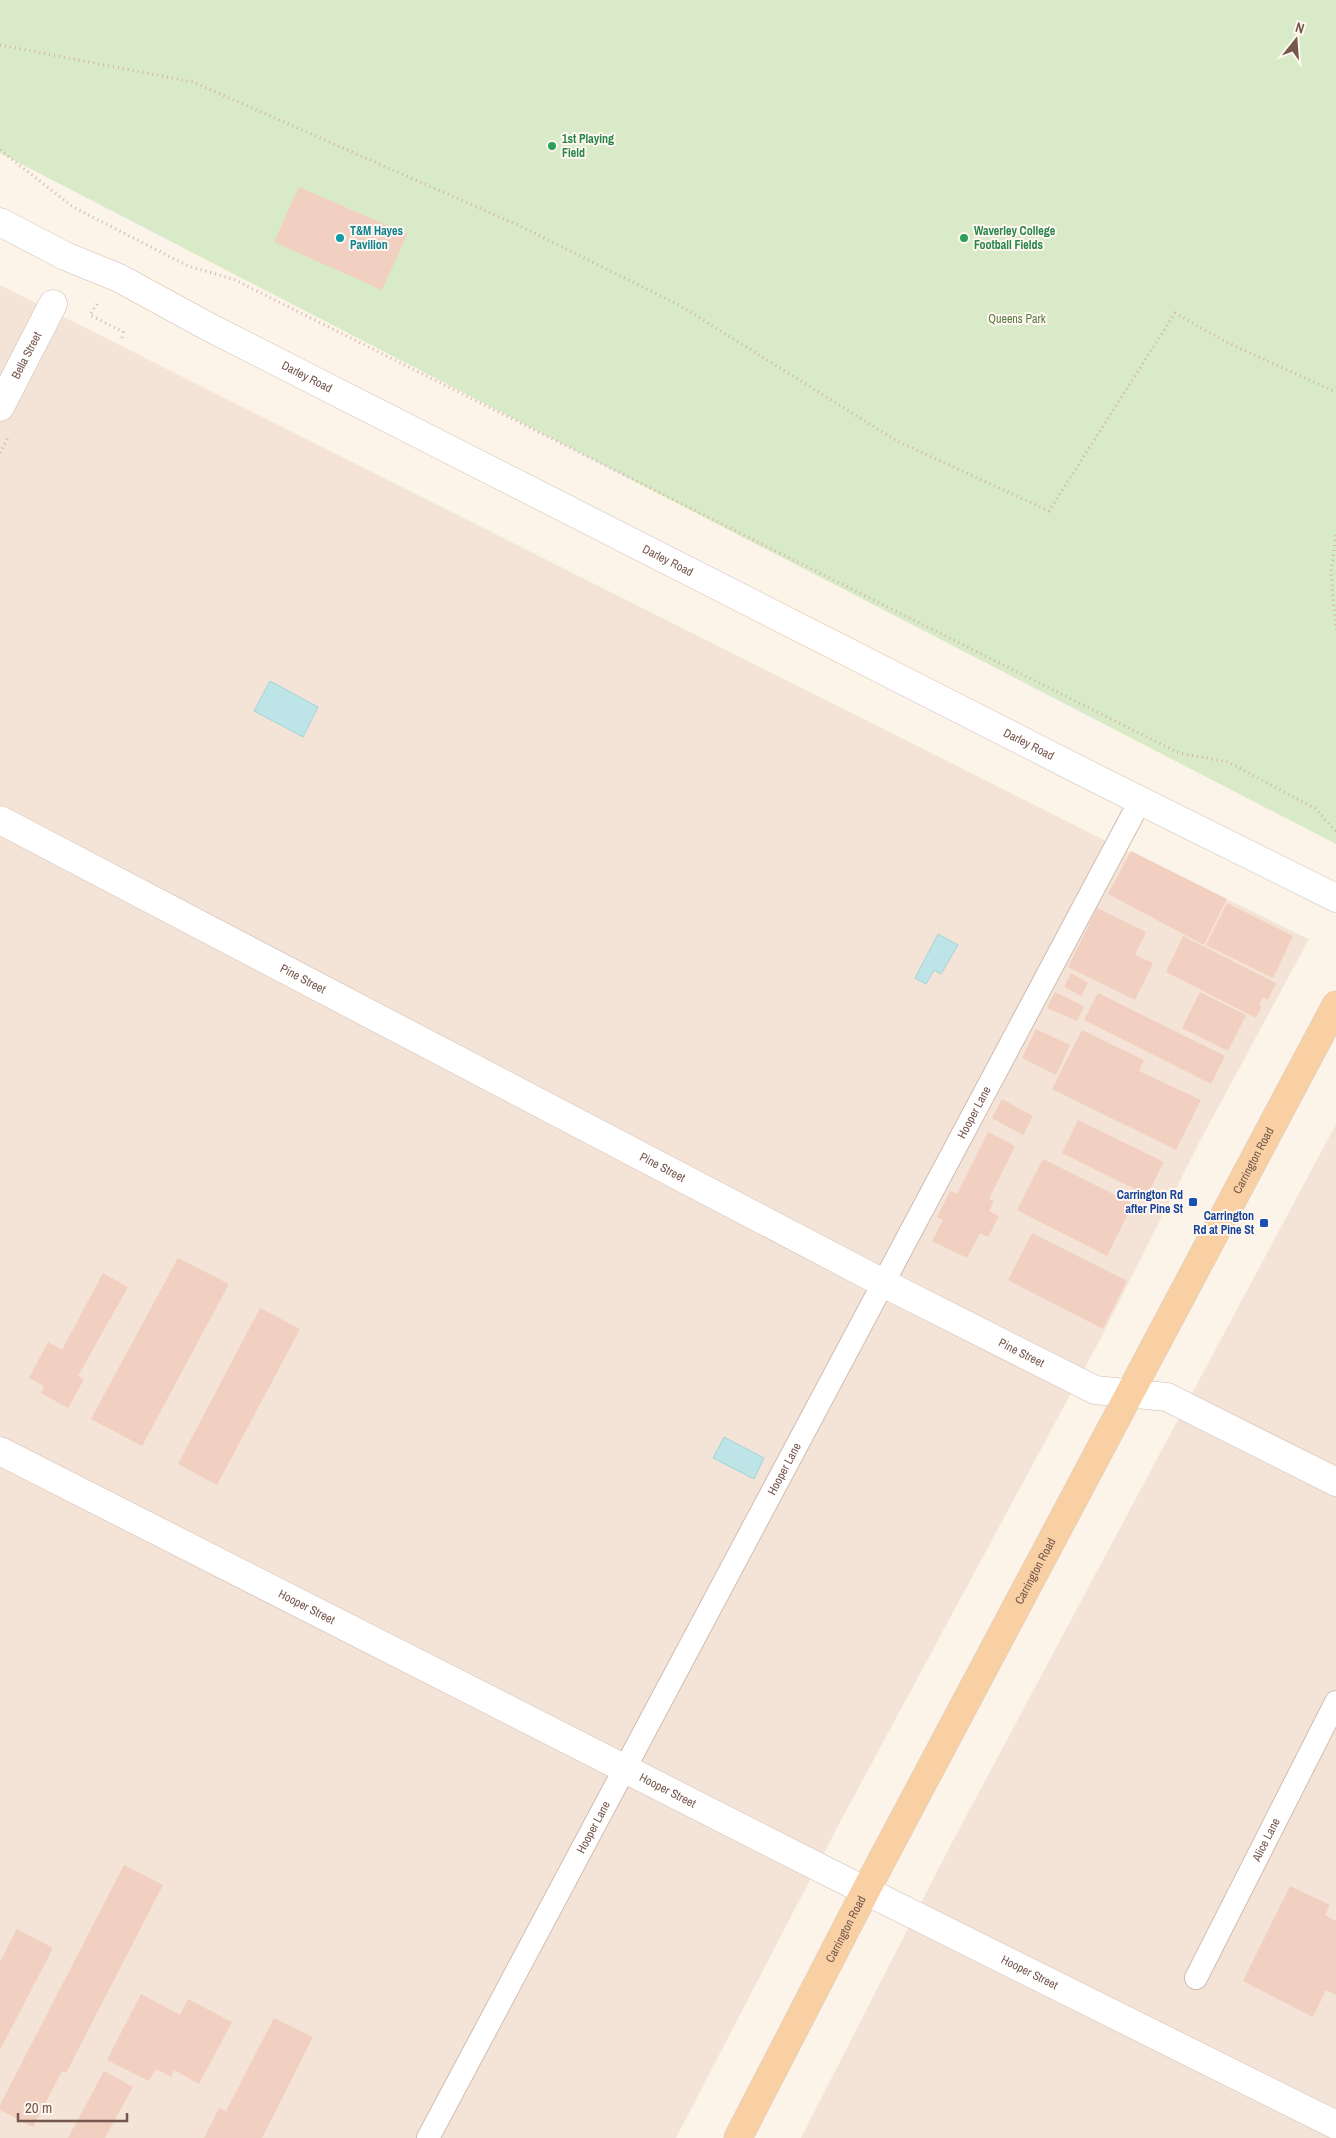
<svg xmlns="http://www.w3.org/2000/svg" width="1336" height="2138" font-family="'Archivo Narrow',sans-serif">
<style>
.residential{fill:#f4e4d7}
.green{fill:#d8eac7}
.water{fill:#bde4e6;stroke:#a4d4d7}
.building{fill:#f1cfc1}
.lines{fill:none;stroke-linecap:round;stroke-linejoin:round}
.lane-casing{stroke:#d0bcb1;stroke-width:24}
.street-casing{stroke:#d0bcb1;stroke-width:29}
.secondary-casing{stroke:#d3bbaf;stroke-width:29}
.primary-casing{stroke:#d9d0cd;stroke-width:29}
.path{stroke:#d6b2a4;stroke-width:3;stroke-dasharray:1 4;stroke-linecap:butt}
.lane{stroke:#fff;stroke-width:22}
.street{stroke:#fff;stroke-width:28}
.secondary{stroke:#fff;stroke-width:28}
.primary{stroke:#f8d0a3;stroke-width:28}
.leisure-dot{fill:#2e9e5b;stroke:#fff7ef;stroke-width:2}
.culture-dot{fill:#0f9aa8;stroke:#fff7ef;stroke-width:2}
.transit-dot{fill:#1a4fb4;stroke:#fff7ef;stroke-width:2}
.labels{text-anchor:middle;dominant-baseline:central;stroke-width:4;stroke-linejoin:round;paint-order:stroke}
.leisure-label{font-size:12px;font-weight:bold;fill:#27864d;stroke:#fff7ef;text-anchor:start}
.culture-label{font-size:12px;font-weight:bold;fill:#0d838f;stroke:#fff7ef;text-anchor:start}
.park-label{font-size:12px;fill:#5a7b44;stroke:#fff7ef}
.street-label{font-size:12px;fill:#76574d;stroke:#fff7ef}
.transit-label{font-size:12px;font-weight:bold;fill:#164399;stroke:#fff7ef;text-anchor:end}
</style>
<rect width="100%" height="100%" fill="#fcf3e9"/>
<g class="residential">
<polygon points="0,285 1100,838 1309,939 1201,1139 1104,1332 839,1824 676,2138 0,2138"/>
<polygon points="1336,1124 1336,2138 801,2138 947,1852"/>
</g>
<polygon class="green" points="0,0 1336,0 1336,844 0,153"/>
<g class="water">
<polygon points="270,681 318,707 303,737 254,711"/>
<polygon points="938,934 958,945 941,974 934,970 926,984 915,978"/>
<polygon points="724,1437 764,1458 754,1479 713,1458"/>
</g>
<g class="building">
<polygon points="299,187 407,234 382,290 274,242"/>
<polygon points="1131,851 1227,899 1204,945 1108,894"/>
<polygon points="1227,903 1293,936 1273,978 1206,945"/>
<polygon points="1097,908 1146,932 1135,955 1153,963 1135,1000 1068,967"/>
<polygon points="1183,936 1276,983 1268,1000 1263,997 1259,1005 1262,1006 1256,1018 1166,972"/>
<polygon points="1071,973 1088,983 1081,996 1064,987"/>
<polygon points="1055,992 1084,1006 1077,1021 1047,1008"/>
<polygon points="1200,992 1246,1015 1228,1051 1182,1028"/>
<polygon points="1098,993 1225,1056 1211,1084 1084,1020"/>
<polygon points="1036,1029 1070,1045 1056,1075 1022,1058"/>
<polygon points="1082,1030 1144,1060 1139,1071 1201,1100 1176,1150 1052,1089"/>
<polygon points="1002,1099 1033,1116 1023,1135 992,1118"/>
<polygon points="1078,1120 1164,1162 1147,1195 1062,1153"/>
<polygon points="988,1132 1015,1146 989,1199 994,1201 989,1211 999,1216 988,1237 980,1233 967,1258 932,1241 943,1220 937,1217 950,1191 957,1194"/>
<polygon points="1043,1159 1133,1204 1107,1256 1017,1210"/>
<polygon points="1032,1233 1127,1281 1103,1329 1008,1280"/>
<polygon points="178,1258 229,1284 142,1446 91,1419"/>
<polygon points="103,1273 128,1287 78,1376 84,1379 68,1408 41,1393 44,1386 29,1378 48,1342 62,1350"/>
<polygon points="260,1308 300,1329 217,1485 178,1464"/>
<polygon points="124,1865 163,1885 66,2073 62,2071 33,2127 0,2110 0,2105"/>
<polygon points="1290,1886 1330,1905 1325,1915 1336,1921 1336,1995 1326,1990 1313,2017 1243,1981"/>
<polygon points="17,1929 53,1948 0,2050 0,1962"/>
<polygon points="141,1994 180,2015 188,1999 232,2022 199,2084 174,2070 171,2077 156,2069 149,2081 107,2060"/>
<polygon points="274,2018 313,2037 262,2138 204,2138 219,2108 226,2111"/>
<polygon points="104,2071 133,2087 105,2138 68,2138"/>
</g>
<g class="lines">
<g class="lane-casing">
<g id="lane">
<path id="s1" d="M1196,1978L1336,1702"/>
<path id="s2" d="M428,2138L1140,801"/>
</g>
</g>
<g class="street-casing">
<g id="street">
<path id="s3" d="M0,407L53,304"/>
<path id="s4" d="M0,820L883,1283L1095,1390L1167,1397L1336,1482"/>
<path id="s5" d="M0,1451L828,1872L1336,2125"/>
</g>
</g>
<g class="secondary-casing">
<g id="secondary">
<path id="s6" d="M0,222L65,256L119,278L207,326L1097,779L1336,898"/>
</g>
</g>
<g class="primary-casing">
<g id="primary">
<path id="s7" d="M738,2138L866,1890L1336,1005"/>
</g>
</g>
<g class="path">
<polyline points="0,45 193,82 520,226 679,305 897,441 1049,511 1175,313 1226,342 1336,392"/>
<polyline points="0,150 73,207 188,266 233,279 1179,753 1228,762 1316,809 1336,832"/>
<polyline points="97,304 90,315 123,332 122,338"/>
<polyline points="0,453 8,438"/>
<polyline points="1336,535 1331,573 1336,630"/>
</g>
<use href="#lane" class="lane"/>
<use href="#street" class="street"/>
<use href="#secondary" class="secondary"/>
<use href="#primary" class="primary"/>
</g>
<g class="leisure-dot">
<circle cx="552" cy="146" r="5"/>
<circle cx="964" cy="238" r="5"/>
</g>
<circle class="culture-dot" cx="340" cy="238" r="5"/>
<g class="transit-dot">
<rect x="1188" y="1197" width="10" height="10" rx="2.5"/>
<rect x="1259" y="1218" width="10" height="10" rx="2.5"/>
</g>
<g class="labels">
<g class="leisure-label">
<text x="562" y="139">1st Playing<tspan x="562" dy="14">Field</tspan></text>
<text x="974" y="231">Waverley College<tspan x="974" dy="14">Football Fields</tspan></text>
</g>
<g class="culture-label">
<text x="350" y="231">T&amp;M Hayes<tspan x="350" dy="14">Pavilion</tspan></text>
</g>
<g class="park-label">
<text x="1017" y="319">Queens Park</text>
</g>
<g class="street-label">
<text stroke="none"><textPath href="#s3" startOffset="58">Bella Street</textPath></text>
<text stroke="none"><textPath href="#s6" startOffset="344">Darley Road</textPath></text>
<text stroke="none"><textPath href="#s6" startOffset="749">Darley Road</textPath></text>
<text stroke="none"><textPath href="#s6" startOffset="1154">Darley Road</textPath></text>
<text stroke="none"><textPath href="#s4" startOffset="342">Pine Street</textPath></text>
<text stroke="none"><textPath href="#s2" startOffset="1162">Hooper Lane</textPath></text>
<text stroke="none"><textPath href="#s7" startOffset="1105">Carrington Road</textPath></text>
<text stroke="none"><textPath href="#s4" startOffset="748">Pine Street</textPath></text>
<text stroke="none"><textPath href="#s4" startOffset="1152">Pine Street</textPath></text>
<text stroke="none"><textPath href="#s2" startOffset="758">Hooper Lane</textPath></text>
<text stroke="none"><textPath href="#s7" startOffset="640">Carrington Road</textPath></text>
<text stroke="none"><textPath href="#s5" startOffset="344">Hooper Street</textPath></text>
<text stroke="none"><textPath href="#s5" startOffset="749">Hooper Street</textPath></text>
<text stroke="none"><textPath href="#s2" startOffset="352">Hooper Lane</textPath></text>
<text stroke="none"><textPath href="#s1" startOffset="155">Alice Lane</textPath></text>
<text stroke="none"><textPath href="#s7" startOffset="235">Carrington Road</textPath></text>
<text stroke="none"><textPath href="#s5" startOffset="1154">Hooper Street</textPath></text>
</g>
<g class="transit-label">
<text x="1183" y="1195">Carrington Rd<tspan x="1183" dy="14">after Pine St</tspan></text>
<text x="1254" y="1216">Carrington<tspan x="1254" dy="14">Rd at Pine St</tspan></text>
</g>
</g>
<g transform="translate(1296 40) rotate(17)" stroke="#fff7ef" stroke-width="4" paint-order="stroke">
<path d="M0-4L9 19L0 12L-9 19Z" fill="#76574d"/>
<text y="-8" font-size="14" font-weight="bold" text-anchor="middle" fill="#76574d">N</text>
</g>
<path d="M18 2113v8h109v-8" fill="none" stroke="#76574d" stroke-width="2.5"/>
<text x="25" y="2113" font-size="15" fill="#76574d" stroke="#fff7ef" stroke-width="4" paint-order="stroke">20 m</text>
</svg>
